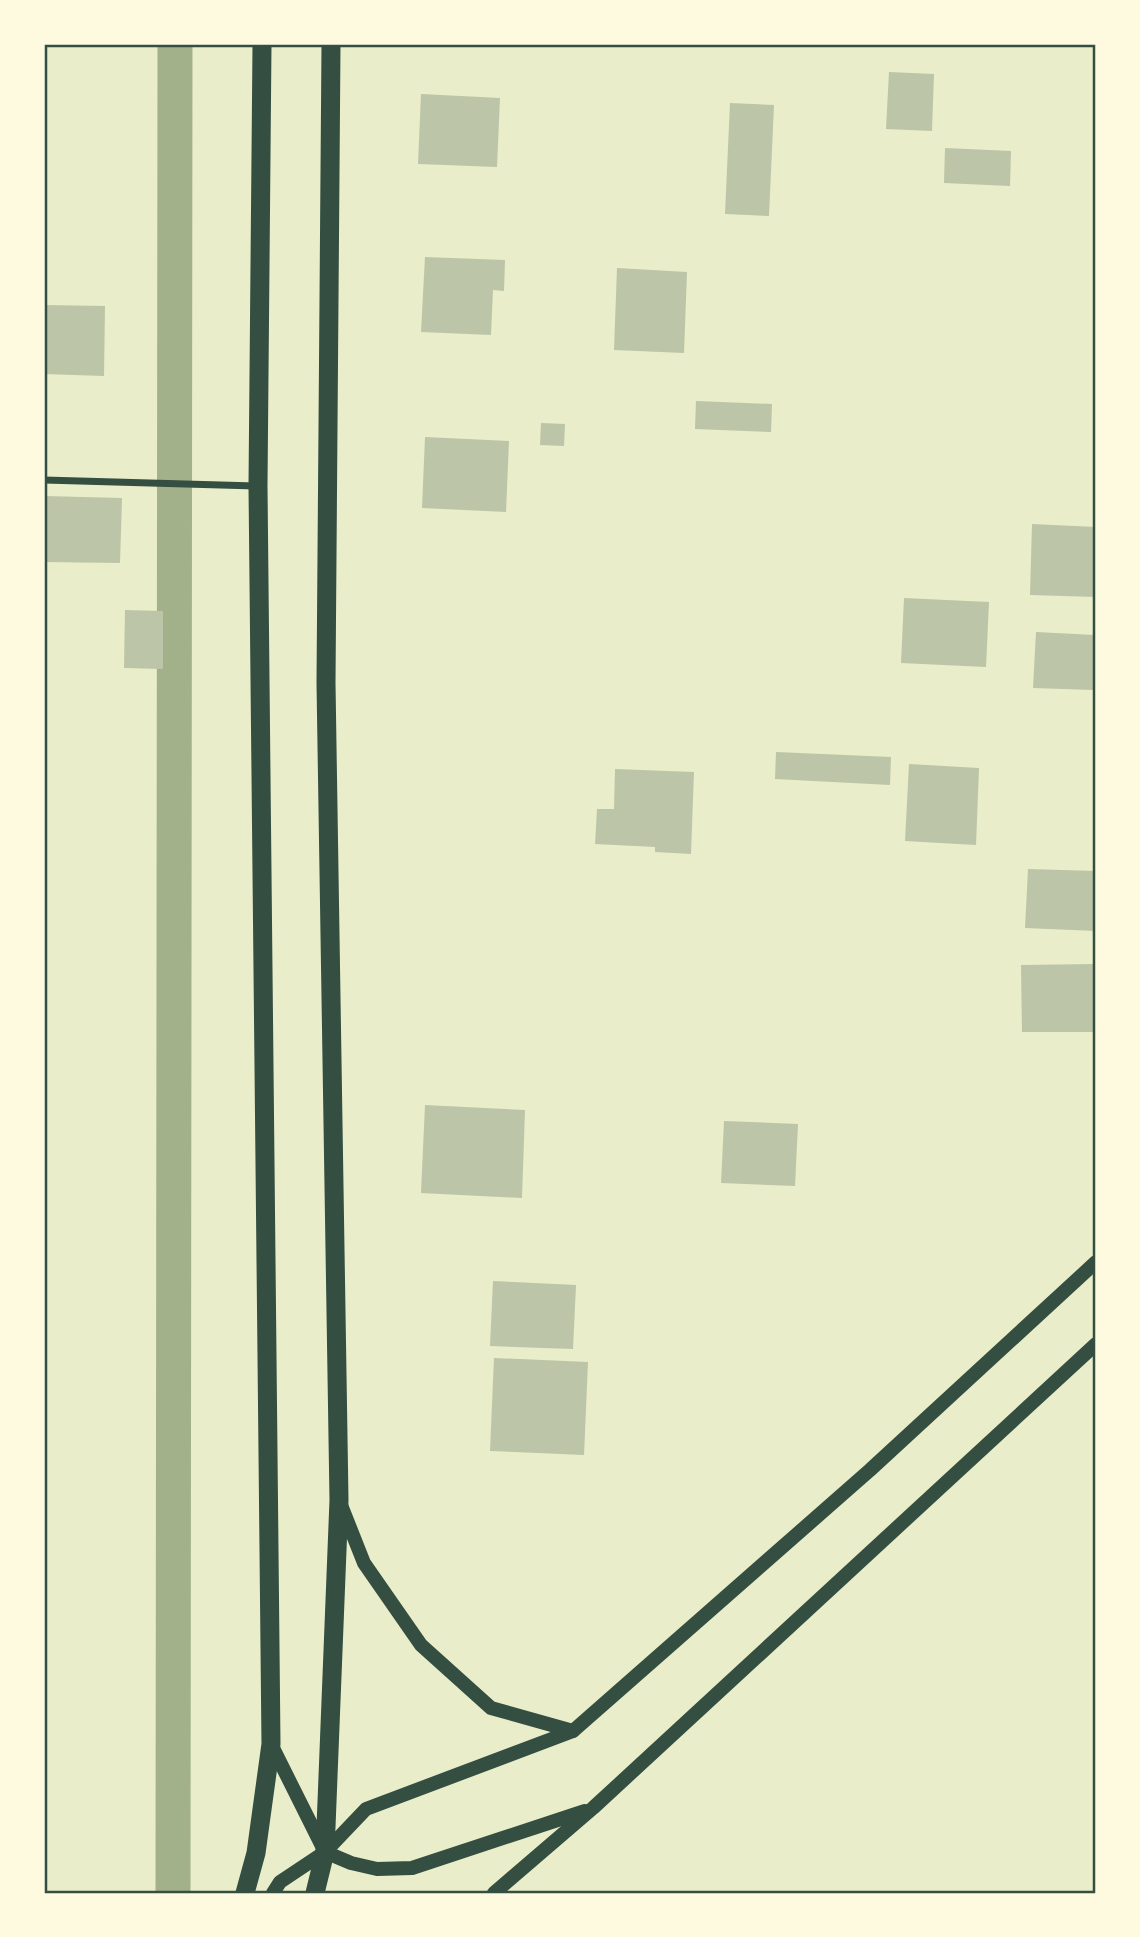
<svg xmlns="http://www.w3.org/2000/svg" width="1140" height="1937" font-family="'Libre Baskerville',serif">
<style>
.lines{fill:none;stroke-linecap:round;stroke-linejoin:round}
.canal{stroke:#a3b18a;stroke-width:35}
.building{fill:#bcc5a7}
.minor{stroke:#344e41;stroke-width:7}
.secondary{stroke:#344e41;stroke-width:14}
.trunk{stroke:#344e41;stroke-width:19}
.neatline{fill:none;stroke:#344e41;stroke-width:2.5}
</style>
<rect width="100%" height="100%" fill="#e9edc9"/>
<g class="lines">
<polyline class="canal" points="173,1893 175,44"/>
</g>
<g class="building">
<polygon points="889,72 934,74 932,131 886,129"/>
<polygon points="421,94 500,98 497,167 418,164"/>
<polygon points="730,103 774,105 769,216 725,214"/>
<polygon points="945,148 1011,151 1010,186 944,183"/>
<polygon points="425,257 505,260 504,291 493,290 491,335 421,332"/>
<polygon points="617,268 687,272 684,353 614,350"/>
<polygon points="44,305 105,306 104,376 44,374"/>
<polygon points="696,401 772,404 771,432 695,429"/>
<polygon points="541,423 565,424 564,446 540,445"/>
<polygon points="425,437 509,441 506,512 422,508"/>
<polygon points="44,496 122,498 120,563 44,562"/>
<polygon points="1032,524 1096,527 1096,597 1030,595"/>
<polygon points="904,598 989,602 986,667 901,663"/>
<polygon points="125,610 163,611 163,669 124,668"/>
<polygon points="1036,632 1095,635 1093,690 1033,688"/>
<polygon points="776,752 891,757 890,785 775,779"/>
<polygon points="909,764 979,768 976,845 905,841"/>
<polygon points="615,769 694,772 691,854 655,852 655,847 595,844 597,809 614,809"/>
<polygon points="1028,869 1096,871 1096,931 1025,928"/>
<polygon points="1096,964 1096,1032 1022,1032 1021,965"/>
<polygon points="425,1105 525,1110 522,1198 421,1193"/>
<polygon points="724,1121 798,1124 795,1186 721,1183"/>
<polygon points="493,1281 576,1285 573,1349 490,1346"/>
<polygon points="494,1358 588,1362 584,1455 490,1451"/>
</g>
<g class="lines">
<polyline class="minor" points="44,480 256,486"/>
<g class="secondary">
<polyline points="341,1505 364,1563 421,1645 491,1708 573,1731"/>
<polyline points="271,1744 325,1852 351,1863 377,1869 412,1868 585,1811"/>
<polyline points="273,1893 280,1882 325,1852 366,1809 573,1731 870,1470 1096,1262"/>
<polyline points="494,1893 593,1808 1096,1344"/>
</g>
<g class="trunk">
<polyline points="245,1893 256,1853 271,1744 258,486 262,44"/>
<polyline points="315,1893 325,1852 339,1500 326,683 331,44"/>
</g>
</g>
<rect width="1140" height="1937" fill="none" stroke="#fefae0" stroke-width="91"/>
<rect x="46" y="46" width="1048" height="1846" class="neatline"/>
</svg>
